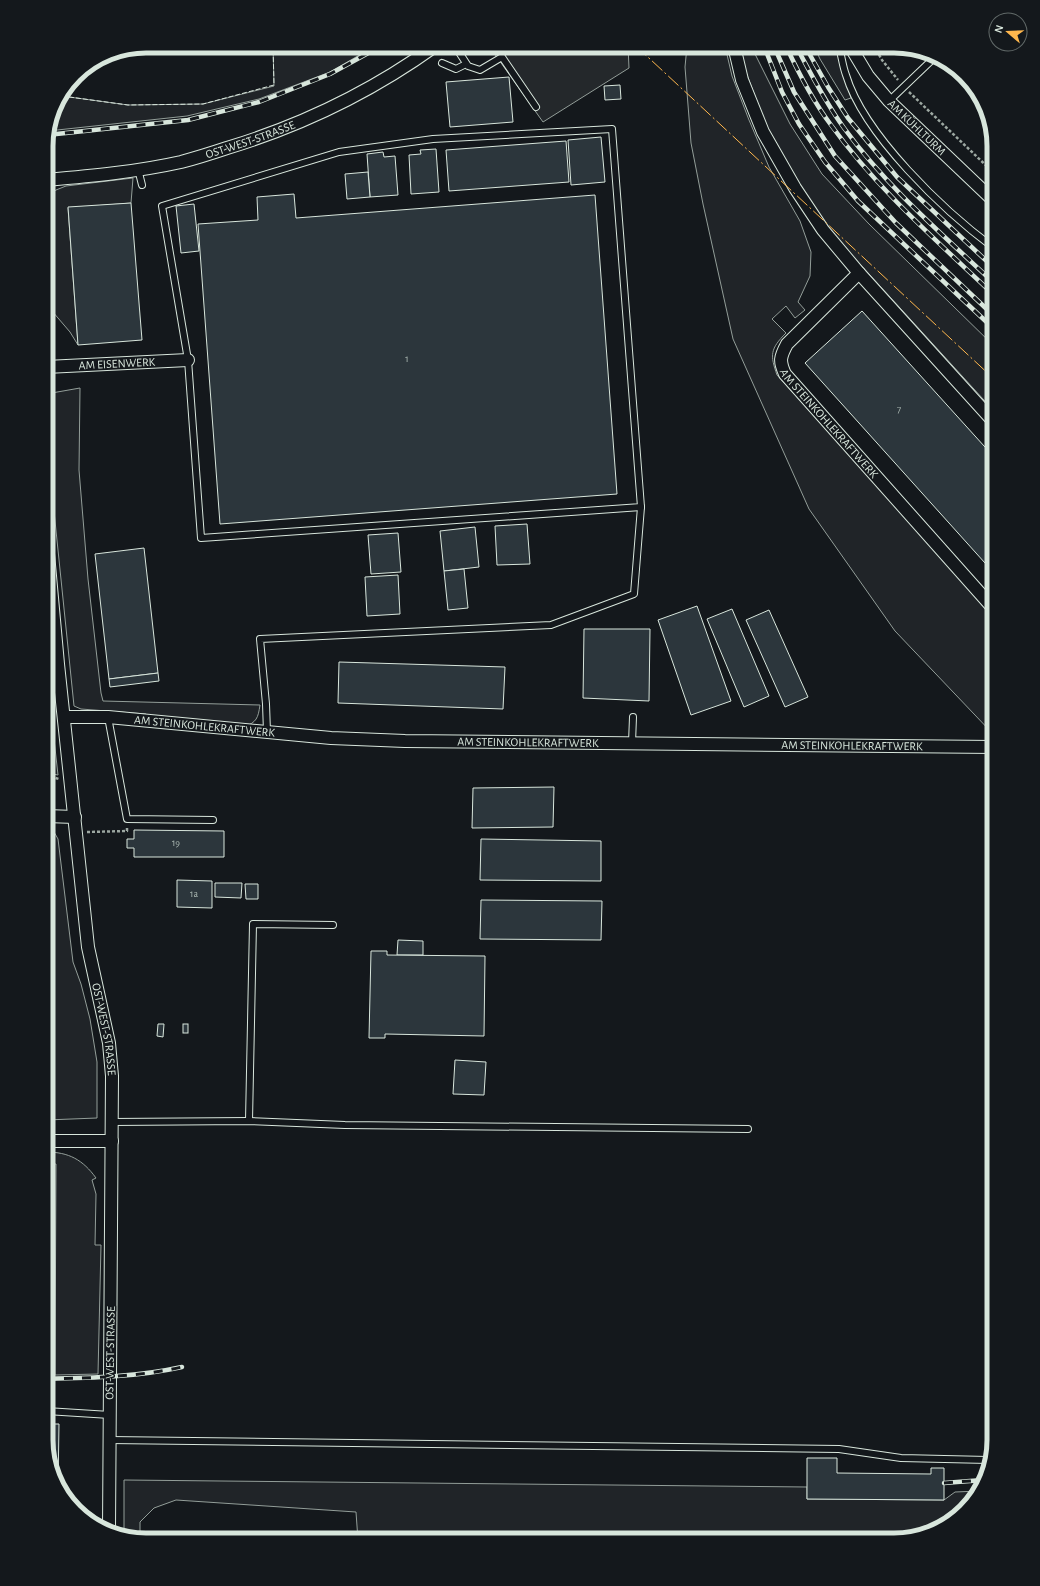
<svg xmlns="http://www.w3.org/2000/svg" width="1040" height="1586" font-family="'Alegreya Sans',sans-serif">
<style>
.green{fill:#202428;stroke:#939e99}
.parking{fill:#24282b;stroke:#939e99}
.building{fill:#2c363c;stroke:#d8e6dc}
.lines{fill:none;stroke-linecap:round;stroke-linejoin:round}
.service-casing{stroke:#d8e6dc;stroke-width:8}
.minor-casing{stroke:#d8e6dc;stroke-width:14}
.path{stroke:#9da8a2;stroke-width:2.5;stroke-dasharray:3 2;stroke-linecap:butt}
.service{stroke:#14181c;stroke-width:6}
.minor{stroke:#14181c;stroke-width:12}
.rail-casing{stroke:#d8e6dc;stroke-width:4.5}
.rail{stroke:#14181c;stroke-width:3;stroke-dasharray:9;stroke-linecap:butt}
.fence{stroke:#d8e6dc;stroke-width:1;stroke-dasharray:5 2;stroke-linecap:butt}
.power{stroke:#ffb74d;stroke-width:1;stroke-dasharray:14 3 2 3;stroke-linecap:butt}
.labels{text-anchor:middle;dominant-baseline:central;stroke-width:3;stroke-linejoin:round;paint-order:stroke}
.number-label{font-size:10px;fill:#adbab4}
.street-label{font-size:12px;fill:#d8e6dc;stroke:#14181c}
.rim{fill:none;stroke:#d8e6dc;stroke-width:5}
</style>
<rect width="100%" height="100%" fill="#14181c"/>
<g class="green">
<polygon points="273,46 375,46 330,72 259,99 187,116 48,131 54,108 62,96 128,105 203,104 274,86"/>
<path d="M687,46H725L732,76L749,120L769,167L800,221L811,252L810,276L798,302L805,310L795,318L786,306L772,319L786,333C770,349 770,355 777,375L994,615V735L895,631L809,509L733,339L703,204L691,143L685,67Z"/>
<polygon points="738,46 753,46 755,54 790,124 822,174 869,224 994,346 994,411 838,240 812,206 765,123 743,64"/>
<polygon points="814,46 835,46 851,98 845,100 820,59"/>
<polygon points="133,178 131,203 68,208 78,345 70,332 46,304 46,197 56,190 66,186"/>
<path d="M80,388L79,470L88,579L101,693L103,701L260,705C258,718 257,722 244,727L150,719L146,714L81,709L74,706L46,433V394Z"/>
<polygon points="47,730 53,730 58,775 47,773"/>
<path d="M46,777L54,781C55,792 55,799 46,807Z"/>
<polygon points="46,826 54,832 58,839 73,962 81,984 90,1019 97,1062 97,1118 46,1120"/>
<path d="M46,1152C69,1152 83,1160 96,1178L92,1180L96,1194L95,1245H101L98,1374L55,1375L56,1164H46Z"/>
<polygon points="124,1480 807,1487 807,1499 944,1500 955,1492 979,1491 944,1527 894,1540 358,1540 356,1512 176,1500 154,1508 140,1522 140,1540 124,1534"/>
</g>
<polygon class="parking" points="489,46 628,46 629,68 543,122"/>
<g class="building">
<polygon points="509,77 513,122 450,127 446,82"/>
<polygon points="620,85 621,99 605,100 604,86"/>
<polygon points="601,137 605,182 571,185 568,140"/>
<polygon points="566,141 569,182 449,191 446,150"/>
<polygon points="436,149 439,192 411,194 409,155 421,154 420,150"/>
<polygon points="383,152 384,157 395,156 398,195 370,197 367,154"/>
<polygon points="368,172 370,197 347,199 345,174"/>
<polygon points="294,194 296,218 595,195 617,494 220,524 198,224 258,220 257,197"/>
<polygon points="131,203 142,340 78,345 68,207"/>
<polygon points="194,204 199,251 181,253 176,206"/>
<polygon points="862,311 994,457 994,573 805,363"/>
<polygon points="527,524 530,564 497,565 495,526"/>
<polygon points="475,527 479,567 444,571 440,531"/>
<polygon points="398,533 401,572 371,574 368,535"/>
<polygon points="144,548 158,673 109,679 95,554"/>
<polygon points="464,569 468,608 448,610 444,571"/>
<polygon points="398,575 400,614 367,616 365,577"/>
<polygon points="697,606 731,701 691,715 658,620"/>
<polygon points="732,609 769,696 744,707 707,619"/>
<polygon points="769,610 808,697 785,707 746,620"/>
<polygon points="584,629 650,629 649,701 583,698"/>
<polygon points="339,662 505,667 503,709 338,703"/>
<polygon points="158,673 159,681 110,687 109,679"/>
<polygon points="554,787 553,827 472,828 473,788"/>
<polygon points="134,830 224,831 224,857 134,857 134,848 127,848 127,839 134,839"/>
<polygon points="481,839 601,841 601,881 480,880"/>
<polygon points="177,880 212,881 212,908 177,907"/>
<polygon points="215,883 242,883 241,898 215,897"/>
<polygon points="245,884 258,884 258,899 246,899"/>
<polygon points="481,900 602,901 601,940 480,939"/>
<polygon points="398,940 423,941 423,955 397,955"/>
<polygon points="371,951 387,951 387,955 485,956 484,1036 385,1034 385,1038 369,1038"/>
<polygon points="158,1024 164,1024 163,1037 157,1036"/>
<rect x="183" y="1024" width="5" height="9"/>
<polygon points="455,1060 486,1062 484,1095 453,1094"/>
<polygon points="46,1424 59,1424 58,1486 46,1440"/>
<polygon points="807,1458 837,1458 837,1473 931,1474 931,1468 944,1468 944,1500 807,1499"/>
</g>
<g class="lines">
<g class="service-casing">
<g id="service">
<polyline points="455,46 468,66 480,70 502,57 536,107"/>
<path d="M845,46L840,51C842,59 843,67 846,75C864,135 944,211 994,248"/>
<polyline points="442,63 456,69 466,64"/>
<polyline points="889,101 935,57"/>
<polygon points="612,129 641,507 201,538 188,360 162,206 339,152 433,139"/>
<polyline points="138,169 142,185"/>
<polyline points="108,717 127,819 213,820"/>
<polyline points="267,732 266,704 260,639 551,625 634,594 641,507"/>
<polyline points="632,743 633,717"/>
<polyline points="249,1121 253,924 333,925"/>
<polyline points="112,1122 249,1121 345,1125 748,1129"/>
<polyline points="46,1411 110,1415"/>
<polyline points="109,1440 839,1449 901,1458 988,1460"/>
</g>
</g>
<g class="minor-casing">
<g id="minor">
<polyline points="734,46 742,80 763,132 795,188 823,230 859,273 994,422"/>
<path id="s1" d="M850,46L868,76L889,101L994,201"/>
<path id="s2" d="M46,180C91,176 136,172 181,162C196,158 212,153 227,148C303,125 371,92 435,46"/>
<path id="s3" d="M859,273L787,344C780,357 779,361 785,374L994,609"/>
<path id="s4" d="M46,367L188,360"/>
<path id="s5" d="M46,532L58,664L88,947L109,1043L112,1076L109,1529"/>
<path id="s6" d="M64,717H108L331,738L405,741L994,747"/>
<polyline points="46,816 75,817"/>
<polyline points="46,1141 112,1141"/>
</g>
</g>
<g class="path">
<polyline points="874,46 882,60 898,80"/>
<polyline points="909,92 994,173"/>
<polyline points="46,726 51,718"/>
<polyline points="46,775 59,779"/>
<polyline points="87,832 127,831 127,828"/>
</g>
<use href="#service" class="service"/>
<use href="#minor" class="minor"/>
<g class="rail-casing">
<g id="rail">
<polyline points="764,46 782,92 799,124 825,162 858,201 994,329"/>
<polyline points="774,46 794,92 835,156 896,223 994,316"/>
<path d="M786,46C799,74 813,101 831,125C877,189 937,241 994,295"/>
<path d="M796,46C811,74 825,102 844,128C886,186 942,234 994,283"/>
<polyline points="805,46 828,87 848,118 897,177 994,268"/>
<polyline points="47,135 188,120 259,102 330,74 381,46"/>
<path d="M46,1379C91,1378 137,1377 182,1367"/>
<polyline points="944,1483 983,1480"/>
</g>
</g>
<use href="#rail" class="rail"/>
<polyline class="fence" points="62,96 128,105 203,104 274,85 273,46"/>
<polyline class="power" points="636,46 994,379"/>
</g>
<g class="labels">
<g class="number-label">
<text x="407" y="359">1</text>
<text x="899" y="410">7</text>
<text x="176" y="843">19</text>
<text x="194" y="894">1a</text>
</g>
<g class="street-label">
<text stroke="none"><textPath href="#s1" startOffset="106">AM KÜHLTURM</textPath></text>
<text stroke="none"><textPath href="#s2" startOffset="209">OST-WEST-STRASSE</textPath></text>
<text stroke="none"><textPath href="#s4" startOffset="71">AM EISENWERK</textPath></text>
<text stroke="none"><textPath href="#s3" startOffset="199">AM STEINKOHLEKRAFTWERK</textPath></text>
<text stroke="none"><textPath href="#s6" startOffset="141">AM STEINKOHLEKRAFTWERK</textPath></text>
<text stroke="none"><textPath href="#s6" startOffset="465">AM STEINKOHLEKRAFTWERK</textPath></text>
<text stroke="none"><textPath href="#s6" startOffset="789">AM STEINKOHLEKRAFTWERK</textPath></text>
<text stroke="none"><textPath href="#s5" startOffset="501">OST-WEST-STRASSE</textPath></text>
<text transform="translate(110 1353) rotate(-89)">OST-WEST-STRASSE</text>
</g>
</g>
<path d="M0 0H1040V1586H0ZM146 53H894A93 93 0 0 1 987 146V1440A93 93 0 0 1 894 1533H146A93 93 0 0 1 53 1440V146A93 93 0 0 1 146 53Z" fill="#14181c" fill-rule="evenodd"/>
<path class="rim" d="M146 53H894A93 93 0 0 1 987 146V1440A93 93 0 0 1 894 1533H146A93 93 0 0 1 53 1440V146A93 93 0 0 1 146 53Z"/>
<g transform="translate(1008 32) rotate(289)"><circle r="19" fill="#14181c" stroke="#626a69"/>
<path d="M0-3L7 15L0 10L-7 15Z" fill="#ffb74d"/>
<text y="-6" font-size="11" font-weight="bold" text-anchor="middle" fill="#d8e6dc">N</text>
</g>
</svg>
